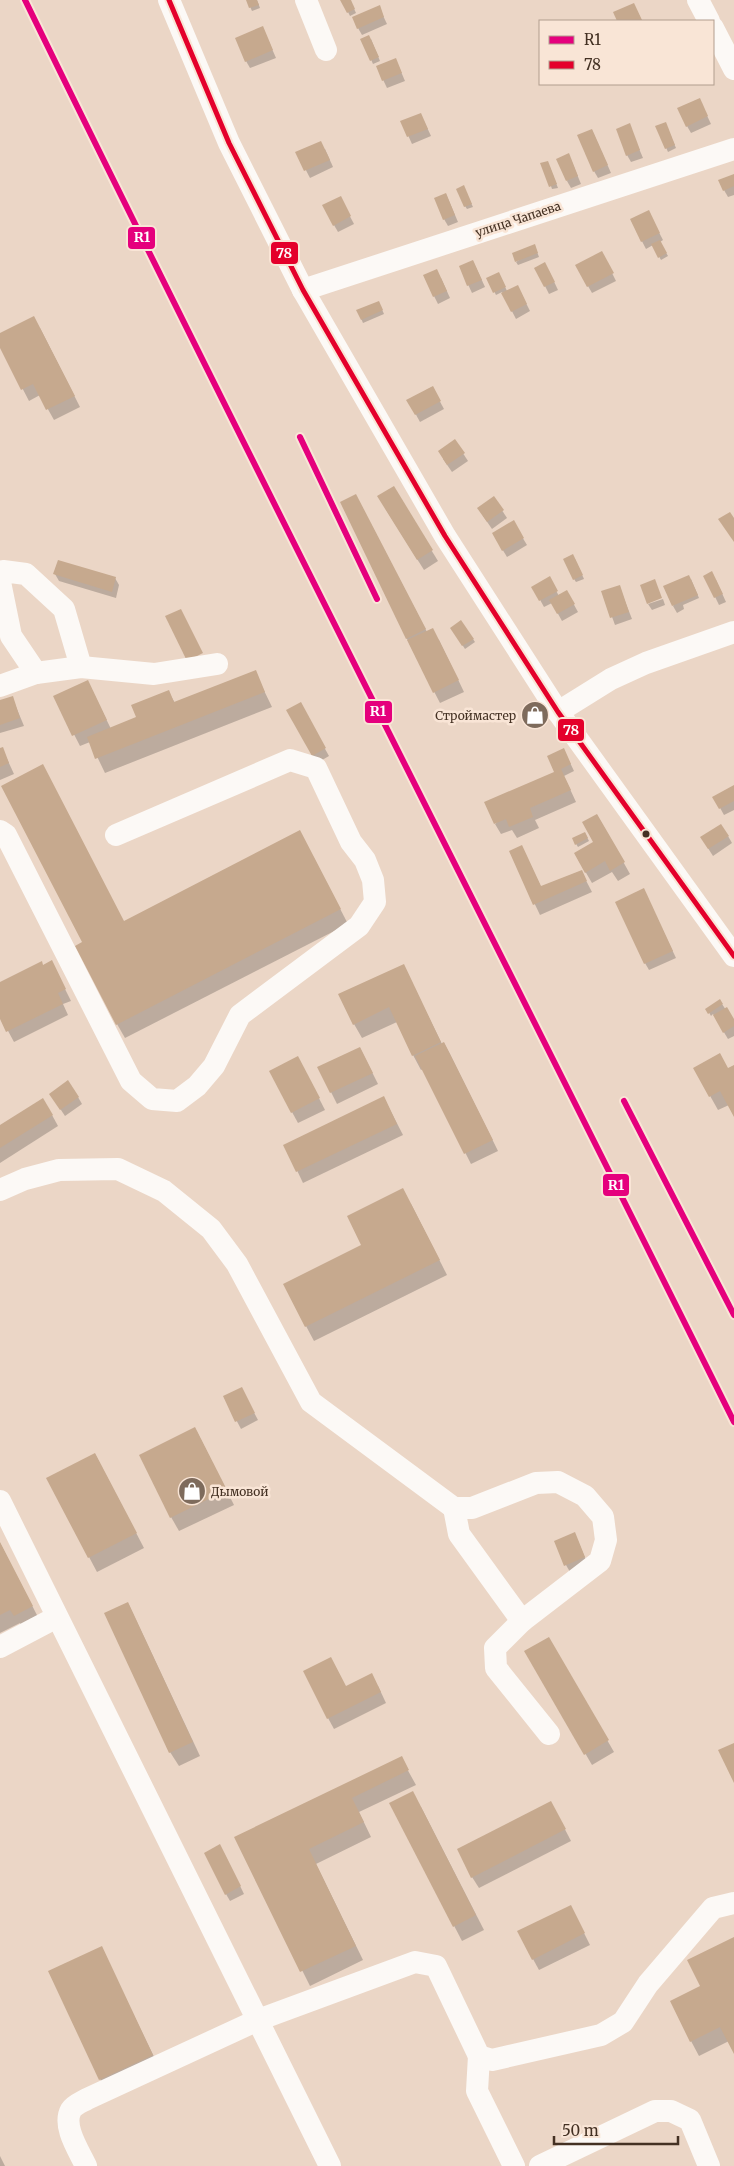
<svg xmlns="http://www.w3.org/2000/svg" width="734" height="2166" font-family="Merriweather,serif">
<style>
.shadow{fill:#0003}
.building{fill:#c6a98e}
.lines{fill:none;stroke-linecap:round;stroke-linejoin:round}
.minor{stroke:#fcf9f6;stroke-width:22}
.bus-1-casing{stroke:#f9e5d6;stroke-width:9}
.bus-1{stroke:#e4002b;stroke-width:5}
.rail-1-casing{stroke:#f9e5d6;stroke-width:10}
.rail-1{stroke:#e5007d;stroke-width:6}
.bus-dot{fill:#443123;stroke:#f9e5d6;stroke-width:2}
.labels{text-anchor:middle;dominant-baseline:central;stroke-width:5;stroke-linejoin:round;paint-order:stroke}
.street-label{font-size:12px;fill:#443123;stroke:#f9e5d6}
.poi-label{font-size:12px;fill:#443123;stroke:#f9e5d6;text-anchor:end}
.line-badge{stroke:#f9e5d6;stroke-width:2}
.badge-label{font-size:14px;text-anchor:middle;font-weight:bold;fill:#fff}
</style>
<rect width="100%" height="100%" fill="#ebd6c6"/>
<g class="shadow">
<polygon points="247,0 257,0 260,8 252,11"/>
<polygon points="342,0 350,0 356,13 350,16"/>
<polygon points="379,7 387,24 362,35 358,28"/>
<polygon points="637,11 642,21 618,21 615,12"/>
<polygon points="266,35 276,58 250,68 246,61"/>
<polygon points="362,39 371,39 380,61 373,64"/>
<polygon points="377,67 399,67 405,81 387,88"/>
<polygon points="703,107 711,124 691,133 687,126"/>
<polygon points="424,121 431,136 412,144 402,122"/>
<polygon points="629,125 643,158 631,162 627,155"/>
<polygon points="657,127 667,127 676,148 668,152"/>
<polygon points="592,130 611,173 598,178 594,171"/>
<polygon points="325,149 333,167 310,178 297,153"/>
<polygon points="572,162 581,184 571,188 567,181"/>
<polygon points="549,165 558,188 552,189 551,186"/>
<polygon points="734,175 734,195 728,197 724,190"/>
<polygon points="465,190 473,207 467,209 465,206"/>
<polygon points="446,194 458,222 448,226 444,219"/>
<polygon points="344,205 354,224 338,232 334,225"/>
<polygon points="652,219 663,240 660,242 668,256 661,260 653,245 646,249 631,220"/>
<polygon points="536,249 539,257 518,265 516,262"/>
<polygon points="602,253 616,281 592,293 588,286"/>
<polygon points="473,261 485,287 472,293 460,267"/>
<polygon points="536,268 549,271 558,290 549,294"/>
<polygon points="424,276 441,278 450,298 438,304"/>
<polygon points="500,276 507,291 521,293 530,311 516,319 502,292 496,295 488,278"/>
<polygon points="380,305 384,314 363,323 358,311"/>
<polygon points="40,328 80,407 54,420 40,395 29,401 0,345 0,334"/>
<polygon points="432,387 444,409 420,422 408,400"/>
<polygon points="455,441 468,461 452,472 443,459"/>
<polygon points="393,488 438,561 424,570 385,508"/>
<polygon points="494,498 507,518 492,529 483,516"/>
<polygon points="342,502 362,507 427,632 439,640 464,692 440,703 407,639"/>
<polygon points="513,522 527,545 507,557 493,534"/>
<polygon points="575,559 584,579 576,582 574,579"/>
<polygon points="55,574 115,578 119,585 116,598 59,581"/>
<polygon points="705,576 716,580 726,602 719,605"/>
<polygon points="549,578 559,596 567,592 578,612 562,621 552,603 544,607 533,587"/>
<polygon points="691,579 699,598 683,605 684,609 677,613 673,606"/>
<polygon points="619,586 632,619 615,625 603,592"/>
<polygon points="663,599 665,605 652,610 648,604"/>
<polygon points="461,622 475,642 465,649 452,629"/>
<polygon points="255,672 272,707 105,773 90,742 80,746 55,697 93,692 111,729 138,718 168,691 175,703"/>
<polygon points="12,697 24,726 0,733 0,701"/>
<polygon points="300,704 329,756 317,763 288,711"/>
<polygon points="2,748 14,774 0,780 0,749"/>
<polygon points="564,750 574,771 564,776 576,802 535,820 539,828 517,838 512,830 501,834 495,824 556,772"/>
<polygon points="734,787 734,810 724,815 714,797"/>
<polygon points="597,815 630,874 618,881 612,872 592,883 575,854 595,842"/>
<polygon points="585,833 589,841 578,847 573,839"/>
<polygon points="728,836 732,843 713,856 706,845"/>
<polygon points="308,847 348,924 125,1038 117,1024 124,922"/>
<polygon points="522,847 541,887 581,871 592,892 540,915 510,852"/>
<polygon points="647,897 676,958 649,970 645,963"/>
<polygon points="403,965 442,1044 444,1043 450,1054 498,1151 471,1164 423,1069 421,1070 413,1055 397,1022 362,1038 354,1024"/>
<polygon points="43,966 57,973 71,1001 63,1004 68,1015 14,1042 0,1016 0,983"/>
<polygon points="720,1001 734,1022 734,1036 728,1039 713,1014 711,1016 707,1009"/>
<polygon points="360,1048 378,1084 337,1104 319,1068"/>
<polygon points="734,1066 734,1114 729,1105 718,1110 695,1069 727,1070"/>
<polygon points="304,1069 325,1110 298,1123 292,1112"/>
<polygon points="78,1097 82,1104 65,1116 55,1101"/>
<polygon points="384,1098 403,1135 303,1183 285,1145"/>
<polygon points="52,1115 58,1126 0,1163 0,1126"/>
<polygon points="411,1204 447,1275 314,1341 306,1326 363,1245"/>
<polygon points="245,1396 258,1420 241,1429 224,1397"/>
<polygon points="195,1428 234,1505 179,1531 171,1517"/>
<polygon points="95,1454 144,1548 97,1572 89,1557"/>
<polygon points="578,1541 588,1565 570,1572 566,1565"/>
<polygon points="0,1543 40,1621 23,1629 20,1623 0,1633"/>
<polygon points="128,1603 200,1756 179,1766 170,1752"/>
<polygon points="549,1639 614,1752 592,1765 526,1652"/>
<polygon points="378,1686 386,1703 334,1729 328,1718 346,1688"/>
<polygon points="401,1758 416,1785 359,1812 371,1837 316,1864 363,1960 310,1986 236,1838"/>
<polygon points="391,1804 421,1807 484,1930 462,1941"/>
<polygon points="557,1814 571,1841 479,1888 472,1877"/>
<polygon points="224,1853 244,1894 230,1901 226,1894"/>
<polygon points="576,1917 590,1945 539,1970 533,1959"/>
<polygon points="734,1938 734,2051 729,2041 699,2056 691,2041 702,1987"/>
<polygon points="101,1948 160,2069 108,2094 100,2079"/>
<polygon points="0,2156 5,2166 0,2166"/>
</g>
<g class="building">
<polygon points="246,0 257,0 259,5 249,8"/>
<polygon points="340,0 351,0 355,9 347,13"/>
<polygon points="634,3 642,20 617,21 613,12"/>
<polygon points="380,5 384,17 357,29 352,17"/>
<polygon points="263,26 273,50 245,62 235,38"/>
<polygon points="369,35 379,57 370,61 360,39"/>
<polygon points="396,58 402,73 382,81 376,66"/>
<polygon points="700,98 708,116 686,127 677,108"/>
<polygon points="421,113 428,129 407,137 400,121"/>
<polygon points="666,122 675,145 665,149 655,126"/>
<polygon points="630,123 640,150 626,156 616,129"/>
<polygon points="592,129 608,165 593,172 577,135"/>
<polygon points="321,141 330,160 304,171 295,152"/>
<polygon points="569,153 578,176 566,181 556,159"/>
<polygon points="548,161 557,184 549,187 540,163"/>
<polygon points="734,174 734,186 723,191 718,180"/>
<polygon points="464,185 472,204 464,207 456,189"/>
<polygon points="446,193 455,215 443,220 434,198"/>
<polygon points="341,196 351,216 333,226 322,205"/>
<polygon points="649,210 660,233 641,242 630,219"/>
<polygon points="660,240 667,253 658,258 651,244"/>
<polygon points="535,244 538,253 515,262 512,253"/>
<polygon points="602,251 614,273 587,287 575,265"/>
<polygon points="473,260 482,280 467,286 459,266"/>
<polygon points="545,262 555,282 544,287 534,268"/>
<polygon points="437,269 447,291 433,297 423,275"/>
<polygon points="499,272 506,287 493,293 486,278"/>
<polygon points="518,285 527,304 511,312 501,293"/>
<polygon points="379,301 383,310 361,320 356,310"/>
<polygon points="34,316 75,396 46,410 33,384 21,390 0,348 0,333"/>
<polygon points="433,386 441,401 415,415 406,400"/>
<polygon points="455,439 465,453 447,465 438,451"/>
<polygon points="394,486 433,550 417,560 377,496"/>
<polygon points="356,494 426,629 406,639 340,502"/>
<polygon points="494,496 504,510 487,522 477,508"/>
<polygon points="730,512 734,518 734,542 718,519"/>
<polygon points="514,520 524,538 502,551 492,533"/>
<polygon points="573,554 583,575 573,580 563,559"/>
<polygon points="58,560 116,577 112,592 53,574"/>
<polygon points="712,571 723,594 714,598 703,576"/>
<polygon points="689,575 698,595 672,606 663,586"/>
<polygon points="550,576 558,591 539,601 531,587"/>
<polygon points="655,579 662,598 647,604 640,585"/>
<polygon points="620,585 629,612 610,618 601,591"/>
<polygon points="567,590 575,604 557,614 549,600"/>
<polygon points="181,609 203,653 187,661 165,616"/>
<polygon points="461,620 474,639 462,646 450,628"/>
<polygon points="433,628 459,680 433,693 407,640"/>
<polygon points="256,670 265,692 95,759 87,737 136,717 131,705 169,690 174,702"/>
<polygon points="88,680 107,720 72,736 53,696"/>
<polygon points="13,696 20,718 0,725 0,700"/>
<polygon points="301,702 326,748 312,756 286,710"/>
<polygon points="3,747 9,763 0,767 0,748"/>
<polygon points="564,748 571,764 561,769 571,790 530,808 533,817 509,827 506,819 494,824 484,802 554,772 547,756"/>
<polygon points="43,764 124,921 300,830 341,909 116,1025 75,946 82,942 1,786"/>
<polygon points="734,785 734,801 719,809 712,797"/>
<polygon points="597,814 625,862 610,871 605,861 585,873 574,853 593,842 582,822"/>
<polygon points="721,824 729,836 708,849 700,837"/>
<polygon points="585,832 588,838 575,845 572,838"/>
<polygon points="522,845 541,886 582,870 587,881 533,905 509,851"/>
<polygon points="644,888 673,951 644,964 615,902"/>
<polygon points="52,960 66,989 58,993 63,1004 6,1032 0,1019 0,982 42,961 43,965"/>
<polygon points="404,964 441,1042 412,1056 389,1007 353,1025 338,994"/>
<polygon points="720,999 723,1004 708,1014 705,1009"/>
<polygon points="727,1007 734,1019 734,1026 723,1033 713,1015"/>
<polygon points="444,1042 493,1140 464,1154 415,1056"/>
<polygon points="360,1047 373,1073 330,1093 317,1067"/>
<polygon points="720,1053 728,1068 734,1065 734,1117 720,1091 709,1097 693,1068"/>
<polygon points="298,1056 320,1098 291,1113 269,1071"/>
<polygon points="68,1080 79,1097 60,1110 49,1094"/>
<polygon points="384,1096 397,1124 296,1172 283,1145"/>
<polygon points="43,1098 53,1115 0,1148 0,1125"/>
<polygon points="403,1188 440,1260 305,1327 283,1284 361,1245 347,1216"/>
<polygon points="242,1387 255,1413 235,1422 223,1396"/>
<polygon points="195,1427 227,1490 170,1518 139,1455"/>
<polygon points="95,1453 137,1533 88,1558 46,1478"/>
<polygon points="575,1532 585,1557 564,1566 554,1541"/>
<polygon points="0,1542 33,1606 14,1616 10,1610 0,1615"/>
<polygon points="128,1602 193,1742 169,1753 104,1613"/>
<polygon points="549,1637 609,1740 584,1755 524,1651"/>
<polygon points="331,1657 346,1686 372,1673 381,1692 327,1719 303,1671"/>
<polygon points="734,1743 734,1783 718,1750"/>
<polygon points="402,1756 409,1770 352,1798 364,1822 309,1849 356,1946 300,1972 234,1837"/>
<polygon points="413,1791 476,1915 453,1927 389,1803"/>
<polygon points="551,1801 566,1829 471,1878 457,1849"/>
<polygon points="220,1844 241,1886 225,1895 204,1853"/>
<polygon points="571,1905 585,1933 532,1960 517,1931"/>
<polygon points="734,1937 734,2054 720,2027 690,2042 670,2001 700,1986 687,1960"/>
<polygon points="102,1946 153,2055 99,2080 48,1971"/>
</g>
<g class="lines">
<g class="minor">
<polyline points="169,0 229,143 303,290 445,536 558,712 734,956"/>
<polyline points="306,0 326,50"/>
<polyline points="698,0 709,21"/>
<polyline points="713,28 734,69"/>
<polyline points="303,290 734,149"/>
<polyline points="36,673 11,636 0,582 3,571 26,574 64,609 81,667"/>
<polyline points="0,686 36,673 81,667 154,674 217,664"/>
<polyline points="558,712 611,679 646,663 734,632"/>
<polyline points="0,831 6,835 131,1081 152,1099 177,1101 197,1086 214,1066 240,1015 359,926 375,902 373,880 365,860 351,842 316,768 290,760 116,835"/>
<polyline points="0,1190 25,1179 59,1170 118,1169 164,1191 211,1229 237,1264 311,1402 454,1508 472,1508 536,1483 558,1482 585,1496 603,1517 606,1540 600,1561 522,1621 495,1648 496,1668 549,1734"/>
<polyline points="0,1501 330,2166"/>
<polyline points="454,1508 459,1534 522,1621"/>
<polyline points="0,1647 57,1617"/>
<polyline points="479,2056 477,2091 514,2166"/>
<path d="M86,2166C79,2151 62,2126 71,2110C74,2105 82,2102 87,2099L258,2020L415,1962L436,1966L479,2056L492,2060L601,2035L623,2022L648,1984L713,1908L734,1903"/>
<polyline points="540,2166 655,2111 671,2111 690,2120 709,2166"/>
</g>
<g class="bus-1-casing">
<polyline id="bus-1" points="169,0 229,143 303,290 445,536 558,712 734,956"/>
</g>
<use href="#bus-1" class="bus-1"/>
<g class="rail-1-casing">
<g id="rail-1">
<path d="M25,0C257,476 499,948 734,1422"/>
<polyline points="300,437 377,599"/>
<polyline points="624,1101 734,1315"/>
</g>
</g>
<use href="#rail-1" class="rail-1"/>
</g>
<defs>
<g id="shop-disc" transform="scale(1.4375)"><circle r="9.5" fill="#7e6b5c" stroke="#f9e5d6"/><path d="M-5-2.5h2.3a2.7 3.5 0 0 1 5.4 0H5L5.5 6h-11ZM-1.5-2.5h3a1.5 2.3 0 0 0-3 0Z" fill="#fff"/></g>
</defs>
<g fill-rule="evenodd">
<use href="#shop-disc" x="535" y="715"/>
<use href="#shop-disc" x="192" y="1491"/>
</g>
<circle class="bus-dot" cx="646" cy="834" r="4.5"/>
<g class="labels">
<g class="street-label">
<text transform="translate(518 219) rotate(-18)">улица Чапаева</text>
</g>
<g class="poi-label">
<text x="516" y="715">Строймастер</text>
<text x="211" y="1491" text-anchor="start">Дымовой</text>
</g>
</g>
<g class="line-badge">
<rect x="127" y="226" width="29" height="24" rx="5" fill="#e5007d"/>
<rect x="270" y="241" width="29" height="24" rx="5" fill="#e4002b"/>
<rect x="364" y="700" width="29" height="24" rx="5" fill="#e5007d"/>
<rect x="557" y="718" width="28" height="24" rx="5" fill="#e4002b"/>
<rect x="602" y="1173" width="28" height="24" rx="5" fill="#e5007d"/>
</g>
<g class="badge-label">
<text x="142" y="242">R1</text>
<text x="284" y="258">78</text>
<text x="378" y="716">R1</text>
<text x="571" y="735">78</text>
<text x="616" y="1190">R1</text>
</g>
<rect x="539" y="20" width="175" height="65" fill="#f9e5d6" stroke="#b19d8e"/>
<rect x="549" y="36" width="25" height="8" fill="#e5007d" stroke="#b19d8e"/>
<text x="584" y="45" font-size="15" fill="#443123">R1</text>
<rect x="549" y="61" width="25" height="8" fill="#e4002b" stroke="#b19d8e"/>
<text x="584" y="70" font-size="15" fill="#443123">78</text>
<path d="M554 2136v8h124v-8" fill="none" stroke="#443123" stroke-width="2.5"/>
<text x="562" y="2136" font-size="15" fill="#443123" stroke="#f9e5d6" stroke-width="4" paint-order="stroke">50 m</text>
</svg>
